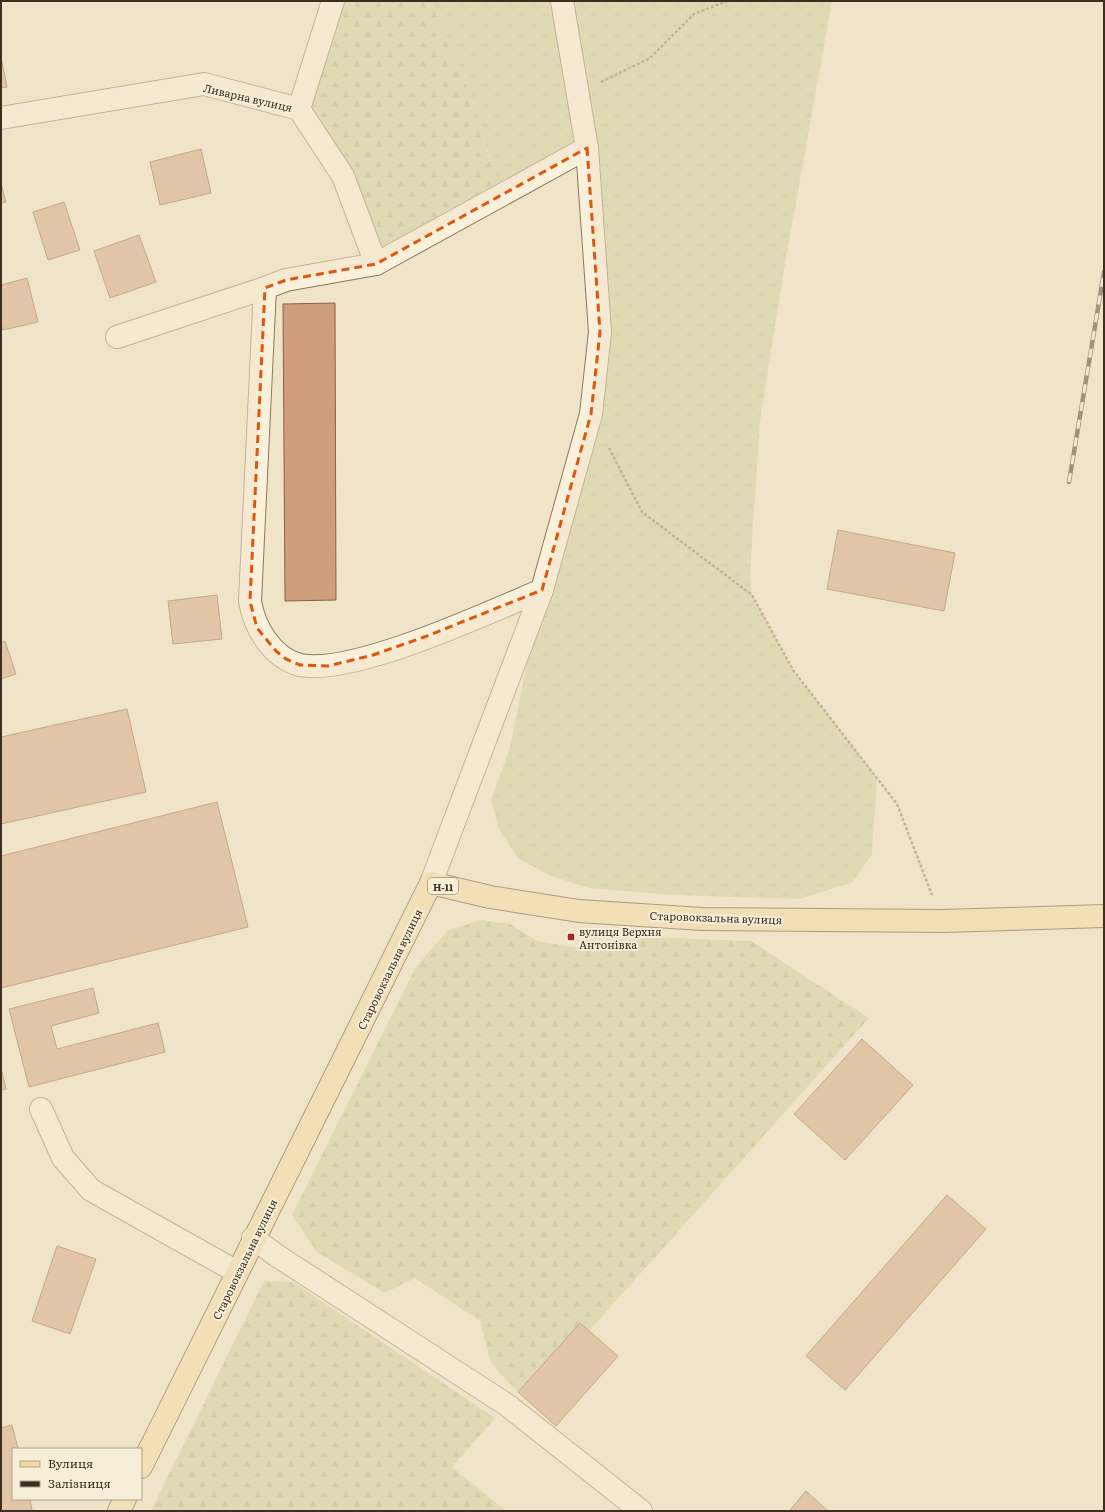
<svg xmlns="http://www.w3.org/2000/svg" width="1105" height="1512" font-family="Literata,serif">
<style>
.grass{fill:url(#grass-tufts)}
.forest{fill:url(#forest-firs)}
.building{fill:#cf9f7d;stroke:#8d5f41}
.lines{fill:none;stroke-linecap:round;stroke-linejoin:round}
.minor-casing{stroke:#8d765c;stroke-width:24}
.major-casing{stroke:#5b4430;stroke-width:24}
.path{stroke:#8d765c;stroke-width:2.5;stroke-dasharray:3 2;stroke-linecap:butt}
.minor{stroke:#faf1dc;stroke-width:22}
.major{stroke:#f3d9a0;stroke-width:22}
.rail-casing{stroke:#3d2e20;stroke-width:4.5}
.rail{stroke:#f7eed8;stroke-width:3;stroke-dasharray:9;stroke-linecap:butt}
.marked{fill:none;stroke:#df570d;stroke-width:3;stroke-dasharray:8 5;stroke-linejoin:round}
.poi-dot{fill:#9e2a2b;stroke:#f7eed8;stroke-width:1.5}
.labels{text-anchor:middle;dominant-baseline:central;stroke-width:4;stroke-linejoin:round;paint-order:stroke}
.shield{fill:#f7eed8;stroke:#756857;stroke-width:1}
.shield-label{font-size:10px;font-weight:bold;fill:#3d2e20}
.street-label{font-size:11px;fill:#3d2e20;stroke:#f7eed8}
.poi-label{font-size:11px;fill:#3d2e20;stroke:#f7eed8;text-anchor:start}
</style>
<defs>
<pattern id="grass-tufts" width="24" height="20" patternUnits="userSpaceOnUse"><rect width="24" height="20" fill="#c9cf9b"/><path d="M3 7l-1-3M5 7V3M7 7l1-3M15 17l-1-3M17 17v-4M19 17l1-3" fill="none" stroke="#aeb285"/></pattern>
<pattern id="forest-firs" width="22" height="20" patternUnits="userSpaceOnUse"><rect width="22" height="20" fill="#c9cf9b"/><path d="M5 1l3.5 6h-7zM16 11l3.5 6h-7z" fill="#aeb285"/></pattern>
</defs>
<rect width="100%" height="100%" fill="#f0e4c8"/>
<polygon class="grass" points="431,1 832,1 784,270 760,421 750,573 752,595 793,670 877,778 872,854 853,882 800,899 671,895 589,888 551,876 519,859 499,830 491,800 509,751 542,590 591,414 587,148 500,195 476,109"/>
<g class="forest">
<polygon points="333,1 431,1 476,109 500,195 376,264 299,109"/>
<polygon points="482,920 510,924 537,941 587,949 646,937 751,941 869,1018 589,1331 580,1323 518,1392 491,1363 480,1321 415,1278 385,1293 317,1252 292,1215 416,967 448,930"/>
<polygon points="264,1281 293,1282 495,1418 452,1467 506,1511 151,1511"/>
</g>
<g class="building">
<polygon points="1,57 7,87 1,88"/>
<polygon points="201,149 211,193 160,205 150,162"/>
<polygon points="1,183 6,202 1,203"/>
<polygon points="64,202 80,250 48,260 33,212"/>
<polygon points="139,235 156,282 110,298 94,251"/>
<polygon points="27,278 38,322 3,330 1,324 1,285"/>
<polygon points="335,303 336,600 285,601 283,304"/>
<polygon points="838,530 955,553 944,611 827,589"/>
<polygon points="217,595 222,639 173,644 168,601"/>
<polygon points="5,641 16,674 1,679 1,642"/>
<polygon points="127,709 146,792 1,824 1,737"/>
<polygon points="217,802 248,927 1,988 1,856"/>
<polygon points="93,988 99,1013 51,1026 57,1049 158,1023 165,1052 29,1087 9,1009"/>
<polygon points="862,1039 913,1085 845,1160 794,1114"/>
<polygon points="1,1068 6,1089 1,1090"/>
<polygon points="947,1195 986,1229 845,1390 806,1356"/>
<polygon points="57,1246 96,1259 70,1334 32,1321"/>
<polygon points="580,1323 618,1356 556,1426 518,1392"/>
<polygon points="12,1425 18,1449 13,1449 13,1499 30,1499 32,1510 27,1511 1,1511 1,1428"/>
<polygon points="806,1491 828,1511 789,1511"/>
</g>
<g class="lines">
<g class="minor-casing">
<g id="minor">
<polyline points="299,109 333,1"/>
<polyline points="1,118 204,84 299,109 343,176 376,264"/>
<polyline points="117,337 265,288"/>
<path d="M542,590C490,612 352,676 300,665C272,658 254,627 250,601L265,288L286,280L376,264L587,148"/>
<polyline points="431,883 542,590 591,414 600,332 587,148 562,1"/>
<polyline points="41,1109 63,1158 91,1190 237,1272"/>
<polyline points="253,1238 276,1255 507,1405 641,1511"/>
</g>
</g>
<g class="major-casing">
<g id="major">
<polyline points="141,1467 431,883 490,897 579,911 702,919 942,921 1104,916"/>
<polyline points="119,1511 125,1499"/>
</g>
</g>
<g class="path">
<polyline points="601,82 650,58 694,14 727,1"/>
<polyline points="609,448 642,512 752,595 793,670 897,804 932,895"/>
</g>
<use href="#minor" class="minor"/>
<use href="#major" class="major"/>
<g class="rail-casing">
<polyline id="rail" points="1069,482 1104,272"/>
</g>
<use href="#rail" class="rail"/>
</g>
<path d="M0 0H1105V1512H0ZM587,148L600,332L591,414L542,590L427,636L373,655L328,666L300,665L286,659L276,651L257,628L250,601L265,288L286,280L376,264Z" fill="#f0e4c8" fill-opacity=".55" fill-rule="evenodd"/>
<path class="marked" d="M587,148L600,332L591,414L542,590L427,636L373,655L328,666L300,665L286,659L276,651L257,628L250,601L265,288L286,280L376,264Z"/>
<rect class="poi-dot" x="567" y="933" width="8" height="8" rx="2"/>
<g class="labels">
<rect class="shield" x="428" y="878" width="30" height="16" rx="3"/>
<g class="shield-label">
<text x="443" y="886">Н-11</text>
</g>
<g class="street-label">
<text transform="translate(248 97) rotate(13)">Ливарна вулиця</text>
<text transform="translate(716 917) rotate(2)">Старовокзальна вулиця</text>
<text transform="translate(389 969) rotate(-64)">Старовокзальна вулиця</text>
<text transform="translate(244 1259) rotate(-64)">Старовокзальна вулиця</text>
</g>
<g class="poi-label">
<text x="579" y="931">вулиця Верхня<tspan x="579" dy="13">Антонівка</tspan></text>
</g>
</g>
<rect width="1105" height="1512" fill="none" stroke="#3d2e20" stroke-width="4"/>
<rect x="12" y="1448" width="130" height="52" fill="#f7eed8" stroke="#ada18e"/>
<rect x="20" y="1461" width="20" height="6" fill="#f3d9a0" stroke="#ada18e"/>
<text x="48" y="1468" font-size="12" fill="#3d2e20">Вулиця</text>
<rect x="20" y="1481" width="20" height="6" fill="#3d2e20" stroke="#ada18e"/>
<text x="48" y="1488" font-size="12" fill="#3d2e20">Залізниця</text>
</svg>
